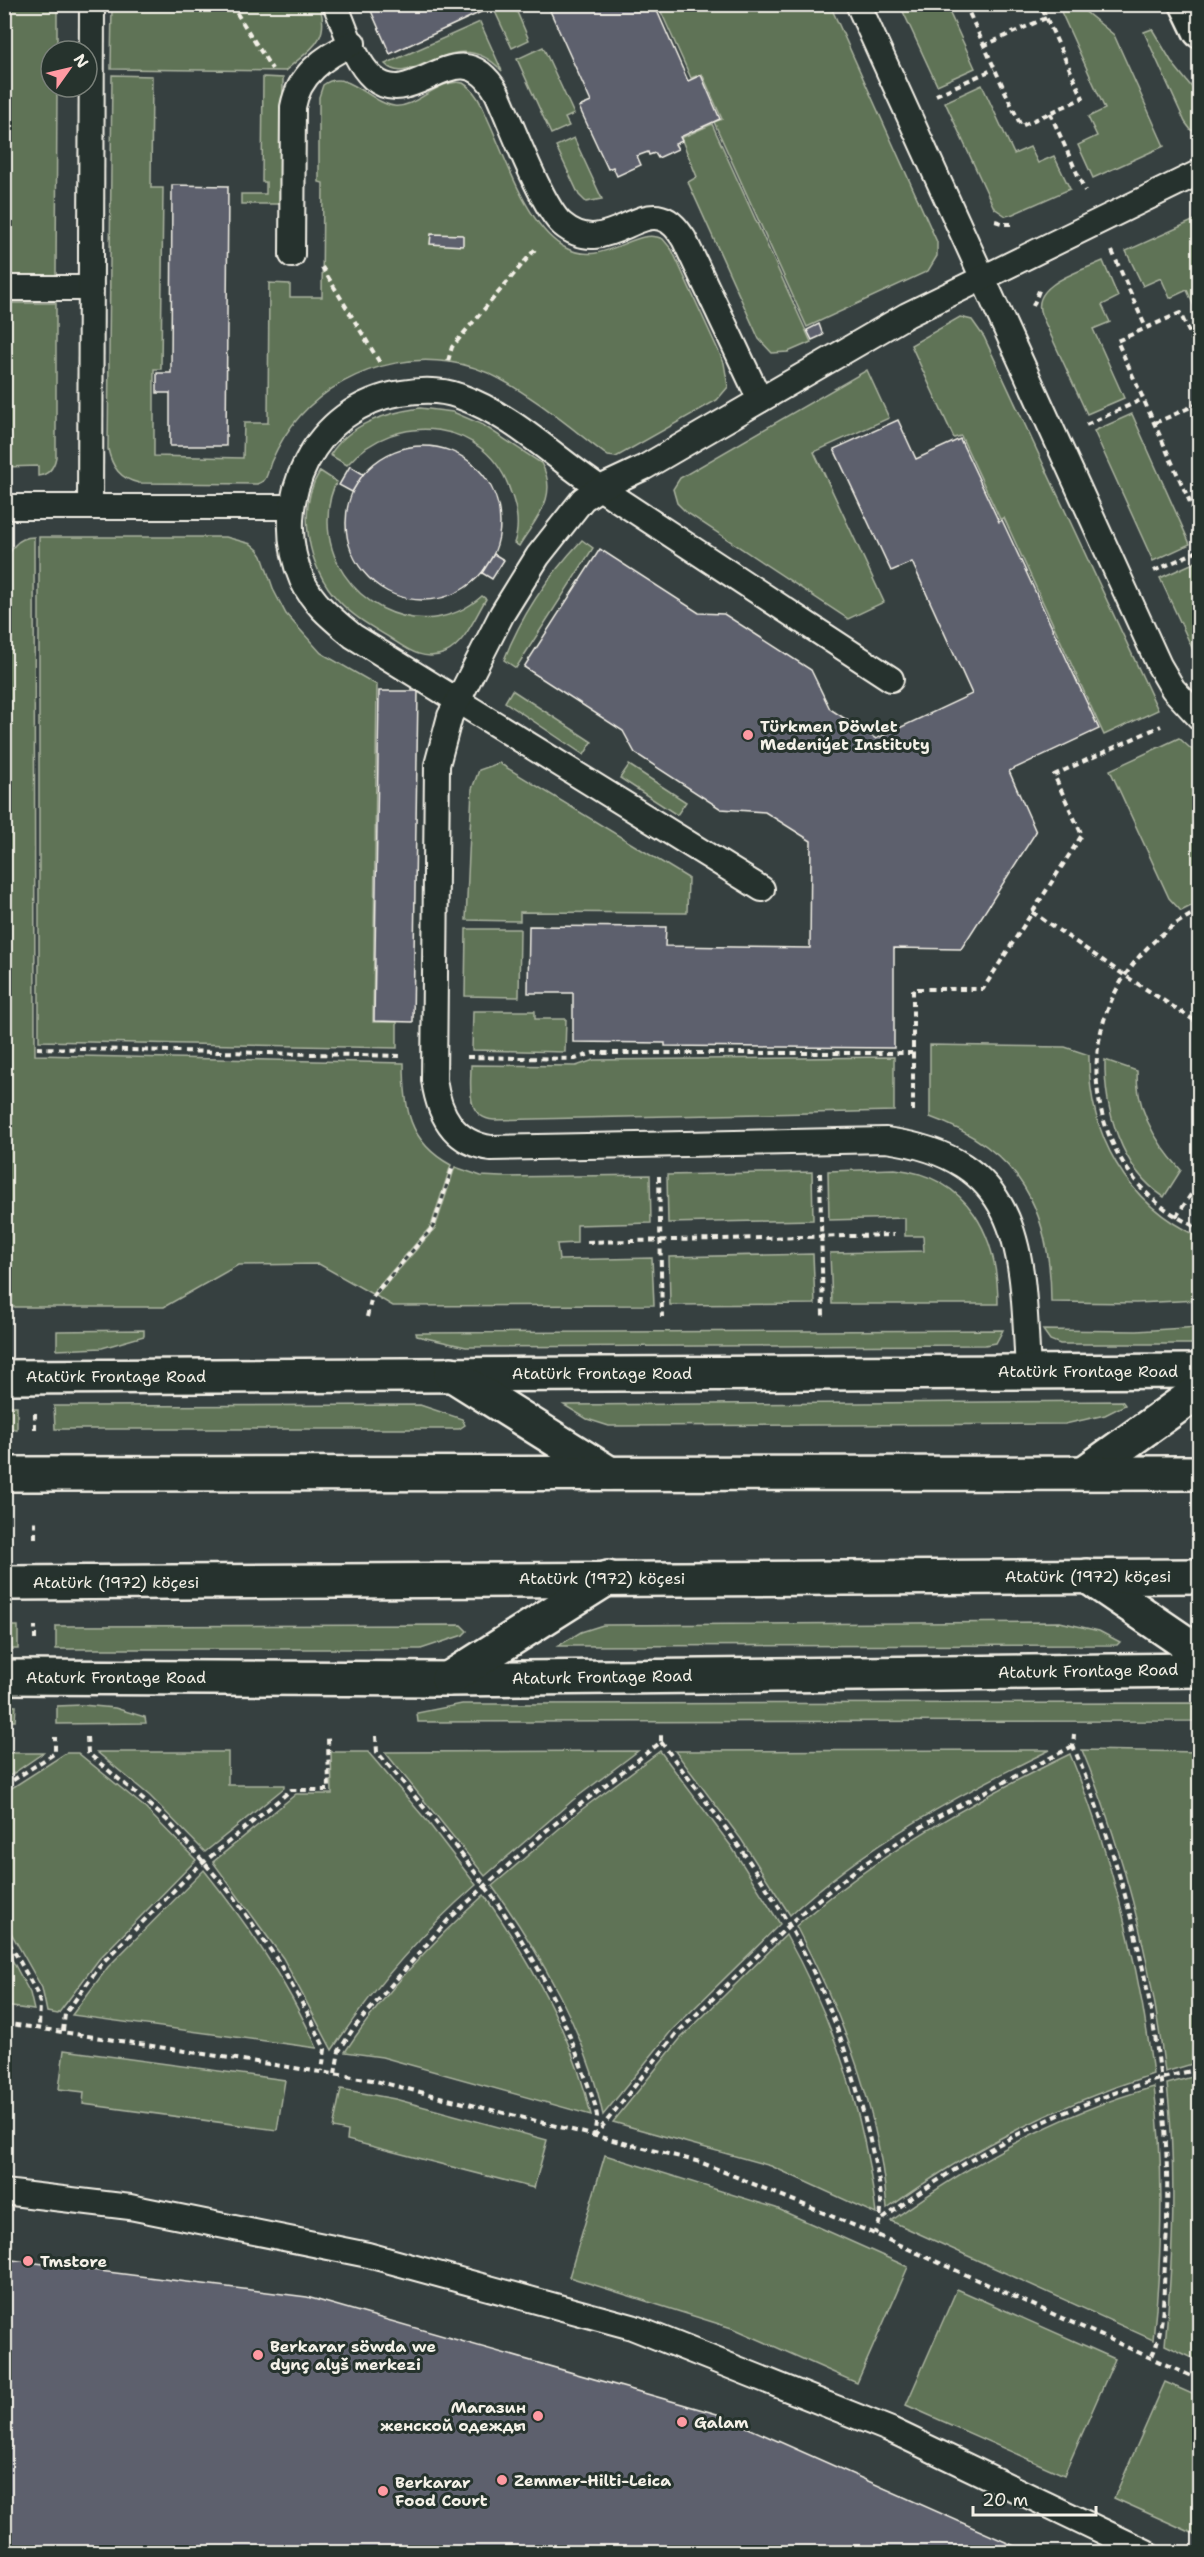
<svg xmlns="http://www.w3.org/2000/svg" width="1204" height="2557" font-family="'Shantell Sans',sans-serif">
<style>
.green{fill:#5f7356;stroke:#aab29f;stroke-width:1.5}
.building{fill:#5d606d;stroke:#f4f1e8;stroke-width:1.5}
.lines{fill:none;stroke-linecap:round;stroke-linejoin:round}
.lane-casing{stroke:#f4f1e8;stroke-width:28}
.street-casing{stroke:#f4f1e8;stroke-width:38}
.secondary-casing{stroke:#f4f1e8;stroke-width:38}
.path{stroke:#f4f1e8;stroke-width:4;stroke-dasharray:6 4.5;stroke-linecap:butt}
.lane{stroke:#26332d;stroke-width:24}
.street{stroke:#26332d;stroke-width:33}
.secondary{stroke:#26332d;stroke-width:33}
.poi-dot{fill:#ff9aa2;stroke:#26332d;stroke-width:2}
.labels{text-anchor:middle;dominant-baseline:central;stroke-width:6;stroke-linejoin:round;paint-order:stroke}
.poi-label{font-size:16px;font-weight:bold;fill:#f4f1e8;stroke:#26332d;text-anchor:start}
.street-label{font-size:16px;fill:#f4f1e8;stroke:#26332d}
</style>
<rect width="100%" height="100%" fill="#364040"/>
<filter id="ink" filterUnits="userSpaceOnUse"><feTurbulence type="fractalNoise" baseFrequency=".0167" numOctaves="2"/><feDisplacementMap in="SourceGraphic" scale="12" xChannelSelector="R" yChannelSelector="G"/><feConvolveMatrix kernelMatrix="1 2 1 2 8 2 1 2 1" color-interpolation-filters="sRGB"/></filter>
<g filter="url(#ink)">
<g class="green">
<polygon points="5,4 57,5 57,51 51,51 51,87 57,87 56,276 5,275"/>
<path d="M112,5H319C332,41 309,49 285,71L111,69Z"/>
<polygon points="492,5 514,5 529,40 512,48"/>
<polygon points="658,5 830,5 937,242 937,256 928,271 807,327 714,122 722,119 702,74 691,78"/>
<polygon points="900,5 946,5 975,68 937,85"/>
<polygon points="1058,5 1077,5 1114,35 1164,146 1093,178 1078,145 1097,136 1088,117 1105,109"/>
<path d="M480,22L502,71C456,20 411,92 385,64Z"/>
<polygon points="1152,29 1173,64 1199,96 1199,133 1191,130 1185,122 1144,32"/>
<polygon points="543,47 574,114 565,118 569,126 551,134 517,59"/>
<path d="M112,75L152,76L151,188H163L161,369H154V456L243,458L244,423H268L269,283L290,284V297H322L323,183L319,182V97L323,85C346,67 370,103 394,106C416,109 439,77 463,83C478,92 483,109 490,124C507,162 527,224 562,246C604,271 634,225 663,239L672,250L724,363L728,387L717,400L616,457L608,456C573,430 539,400 500,379C434,343 350,361 300,416C288,429 278,446 271,462C269,467 268,475 265,479C263,482 260,483 257,484L139,483C120,479 112,467 108,449Z"/>
<polygon points="263,77 283,78 282,204 241,204 241,194 266,194 266,182 262,182"/>
<polygon points="982,85 1014,154 1030,147 1038,163 1054,156 1070,189 1013,214 1006,216 994,208 945,102"/>
<polygon points="712,124 811,342 788,352 772,353 759,339 688,182 697,177 681,138"/>
<polygon points="574,138 602,199 586,202 579,195 556,146"/>
<polygon points="1197,219 1200,223 1199,318 1187,290 1170,298 1161,278 1143,286 1126,251"/>
<path d="M1103,261L1118,297L1102,305L1110,322L1093,329L1124,398L1087,414L1041,314C1030,284 1082,271 1103,261Z"/>
<path d="M5,303H56V457C54,467 49,475 38,476V466L5,467Z"/>
<polygon points="960,317 972,320 984,337 1158,710 1104,735 1004,518 1000,519 961,436 954,438 911,345"/>
<polygon points="867,370 889,418 814,452 884,602 848,619 686,512 677,503 673,489 680,478"/>
<path d="M420,408L453,412L483,425L541,463C560,496 536,518 519,546L514,543C520,527 517,509 511,493C488,419 396,409 347,465L330,455C350,423 386,413 420,408Z"/>
<polygon points="1132,414 1190,544 1153,561 1094,431"/>
<path d="M320,471L337,482C330,493 328,510 328,522C329,600 421,650 482,596L486,599C475,617 465,644 445,653C423,662 407,649 390,638C372,627 352,616 338,600C308,569 296,509 320,471Z"/>
<path d="M34,537L35,1055L404,1063C404,1107 408,1142 451,1165L431,1226L372,1294L319,1264L238,1265L164,1307H8L5,572C7,555 14,537 34,537Z"/>
<polygon points="39,537 226,537 251,544 258,550 262,556 274,591 286,614 321,653 377,685 373,1022 397,1022 397,1048 39,1041"/>
<path d="M582,540L593,548L516,668L504,660C521,616 549,575 582,540Z"/>
<polygon points="1198,561 1200,565 1199,663 1160,578"/>
<polygon points="512,690 592,742 584,755 505,702"/>
<polygon points="1179,738 1200,757 1199,902 1181,911 1169,898 1110,770"/>
<polygon points="499,763 688,878 687,913 520,912 520,921 466,920 472,789 479,770"/>
<polygon points="629,765 686,802 677,815 620,778"/>
<polygon points="466,929 520,929 519,997 465,996"/>
<polygon points="473,1011 535,1011 535,1019 566,1019 565,1052 472,1050"/>
<path d="M930,1045L1065,1047L1089,1055C1088,1134 1126,1204 1199,1237V1300L1136,1303L1051,1302C1051,1210 1020,1149 930,1117Z"/>
<path d="M894,1057V1111L494,1120C465,1117 471,1088 471,1065L576,1066L594,1060Z"/>
<path d="M1105,1060L1137,1071C1136,1110 1156,1143 1181,1170L1164,1197C1121,1169 1104,1109 1105,1060Z"/>
<polygon points="455,1167 481,1176 501,1177 650,1175 651,1223 577,1225 577,1243 557,1244 559,1260 652,1258 654,1305 393,1306 376,1296 435,1228"/>
<path d="M895,1169C969,1177 998,1236 998,1304H832L830,1253L924,1251L923,1236H905V1218L829,1220L828,1171Z"/>
<polygon points="812,1172 813,1220 668,1223 667,1175"/>
<polygon points="813,1254 815,1304 670,1305 669,1257"/>
<polygon points="1199,1327 1199,1344 1060,1344 1050,1340 1043,1330 1137,1331"/>
<polygon points="144,1330 144,1336 102,1348 57,1350 57,1331"/>
<polygon points="1003,1330 996,1343 985,1345 466,1347 417,1336 416,1333"/>
<polygon points="1122,1401 1125,1405 1105,1415 1065,1424 609,1426 587,1419 564,1405"/>
<polygon points="420,1405 462,1419 465,1425 459,1429 55,1429 54,1406"/>
<polygon points="4,1406 17,1406 17,1429 5,1429"/>
<polygon points="1060,1622 1099,1631 1120,1642 1117,1645 558,1646 581,1632 603,1625"/>
<polygon points="461,1625 467,1631 463,1635 421,1649 56,1649 56,1626"/>
<rect x="5" y="1626" width="13" height="23"/>
<polygon points="1200,1703 1199,1721 418,1722 417,1713 462,1704"/>
<polygon points="82,1705 115,1708 145,1717 146,1723 57,1724 57,1706"/>
<polygon points="4,1706 16,1706 15,1721 5,1721"/>
<path d="M1050,1750C959,1794 864,1846 790,1915L741,1839L675,1751Z"/>
<path d="M1082,1750L1199,1752V2062L1165,2072C1151,1961 1125,1853 1082,1750Z"/>
<polygon points="638,1751 573,1800 485,1876 385,1752"/>
<path d="M660,1751L731,1846L780,1924L672,2030L603,2115C587,2035 540,1952 492,1886L581,1810Z"/>
<polygon points="97,1752 228,1752 228,1785 284,1785 284,1788 205,1852 150,1796"/>
<path d="M331,1752H368L427,1821L476,1885C422,1932 372,1990 332,2050L283,1958L213,1862L296,1794H332Z"/>
<polygon points="5,1753 43,1753 5,1779"/>
<polygon points="66,1753 78,1753 142,1805 196,1860 99,1959 58,2014 47,2012 42,1988 5,1922 4,1793"/>
<path d="M1070,1754C1112,1857 1139,1964 1153,2074C1057,2105 969,2149 887,2209C880,2109 842,2013 796,1926C877,1854 973,1801 1070,1754Z"/>
<path d="M204,1870C249,1926 288,1983 317,2048L72,2015L108,1967Z"/>
<path d="M484,1895C530,1960 573,2036 591,2115L382,2057L345,2052C383,1994 433,1941 484,1895Z"/>
<path d="M786,1935C834,2021 865,2116 876,2214L771,2166L613,2122L680,2039Z"/>
<polygon points="4,1945 30,1993 34,2010 5,2006"/>
<polygon points="64,2050 285,2080 277,2130 83,2104 84,2092 59,2089"/>
<path d="M1199,2075H1200L1199,2361L1165,2345C1173,2258 1177,2171 1167,2084Z"/>
<path d="M1154,2087C1165,2171 1162,2256 1153,2340L891,2221C971,2163 1059,2113 1154,2087Z"/>
<polygon points="341,2089 395,2099 547,2140 534,2188 347,2140 348,2131 333,2128"/>
<polygon points="605,2155 776,2208 908,2267 857,2383 735,2329 569,2277"/>
<polygon points="957,2289 1115,2359 1064,2475 906,2405"/>
<polygon points="1165,2382 1199,2397 1199,2536 1114,2498"/>
</g>
<g class="building">
<polygon points="368,4 478,4 481,12 390,54"/>
<polygon points="547,4 654,4 688,81 701,75 720,119 680,137 682,141 675,144 678,149 658,158 655,153 649,155 648,152 637,156 641,165 617,176 613,167 608,169 579,107 591,102"/>
<polygon points="172,185 228,186 226,446 170,446 170,393 157,393 157,373 171,373"/>
<polygon points="431,234 463,235 463,246 430,244"/>
<polygon points="819,324 823,335 812,340 807,330"/>
<polygon points="898,420 916,459 960,439 999,522 1002,520 1099,729 1009,771 1036,832 961,949 894,948 894,1048 665,1046 665,1043 573,1042 573,993 528,993 529,926 666,927 665,946 810,948 811,841 765,812 721,809 635,753 623,731 524,667 600,549 699,613 724,614 811,670 830,709 876,739 972,694 912,562 891,571 834,449"/>
<circle cx="423" cy="523" r="77"/>
<polygon points="350,466 363,474 352,492 339,485"/>
<polygon points="494,554 504,560 492,579 482,573"/>
<polygon points="379,691 418,691 413,1022 374,1021"/>
<polygon points="4,2259 307,2297 717,2414 1028,2552 4,2552"/>
</g>
<g class="lines">
<g class="lane-casing">
<g id="lane">
<path d="M335,4C345,27 354,61 373,78C414,114 458,25 497,93C510,121 542,207 562,224C601,257 633,210 661,218C672,221 678,230 684,239L760,400"/>
<polyline points="858,4 1159,665 1173,689 1200,718"/>
<path d="M292,255L293,107C299,74 324,57 353,43"/>
<polyline points="4,288 90,288"/>
<polyline points="90,506 92,4"/>
<polyline points="4,507 290,507"/>
<path d="M762,889L353,636C334,620 313,604 302,580C268,501 315,406 401,393C419,390 441,389 459,396C515,416 554,458 603,490C699,554 795,616 891,679"/>
<path d="M1028,1372C1022,1257 1027,1159 886,1140L491,1148C454,1143 439,1115 434,1080L437,765L450,716L502,614L538,556L583,499L600,488L645,467L907,315L1200,172"/>
<polyline points="4,2192 130,2207 368,2255 632,2327 891,2430 1146,2552"/>
</g>
</g>
<g class="street-casing">
<g id="street">
<polyline points="1187,4 1200,31"/>
<polyline points="4,1377 1200,1371"/>
<polyline points="4,1677 448,1679 1200,1670"/>
</g>
</g>
<g class="secondary-casing">
<g id="secondary">
<polyline points="451,1374 609,1473"/>
<polyline points="1084,1473 1200,1390"/>
<polyline points="4,1474 1200,1473"/>
<polyline points="1087,1576 1200,1653"/>
<polyline points="4,1583 1200,1576"/>
<polyline points="448,1679 608,1578"/>
</g>
</g>
<g class="path">
<polyline points="231,4 272,69"/>
<polyline points="965,4 1021,126 1083,98 1040,4"/>
<polyline points="983,46 1046,18"/>
<polyline points="936,95 994,69"/>
<polyline points="1050,113 1085,191"/>
<polyline points="995,221 1005,224 1014,224"/>
<polyline points="1112,251 1146,328"/>
<polyline points="322,267 380,363"/>
<polyline points="1033,306 1040,288"/>
<polyline points="448,361 452,347 537,247"/>
<polyline points="1155,423 1200,403"/>
<polyline points="1086,425 1143,399"/>
<polyline points="1199,522 1117,341 1180,313 1200,355"/>
<polyline points="1154,571 1200,550"/>
<path d="M1200,910C1096,961 1063,1087 1135,1180C1152,1202 1175,1217 1200,1229"/>
<polyline points="1032,912 1124,975 1200,1024"/>
<polyline points="37,1048 403,1056"/>
<polyline points="467,1057 575,1059 593,1053 912,1053"/>
<polyline points="913,1111 913,989 983,989 1082,835 1054,775 1161,726"/>
<polyline points="820,1173 823,1316"/>
<polyline points="659,1176 662,1317"/>
<polyline points="1176,1217 1200,1181"/>
<polyline points="587,1242 894,1235"/>
<polyline points="367,1317 371,1300 378,1290 433,1227 452,1169"/>
<polyline points="35,1429 35,1413"/>
<polyline points="35,1538 35,1521"/>
<polyline points="35,1640 35,1626"/>
<path d="M1074,1734L1073,1746C1141,1907 1177,2089 1165,2264C1163,2295 1165,2330 1151,2358"/>
<path d="M376,1736L377,1752C431,1815 485,1879 528,1951C557,1999 577,2052 595,2105L597,2116L594,2137"/>
<polyline points="87,1737 88,1753 167,1820 234,1897 278,1961 311,2019 325,2049 322,2071"/>
<path d="M661,1742C715,1813 771,1884 810,1965C838,2022 857,2083 871,2145C877,2173 888,2208 875,2234"/>
<polyline points="4,1786 55,1753 55,1737"/>
<polyline points="4,1933 36,1991 40,2003 39,2027"/>
<polyline points="4,2023 372,2080 700,2162 875,2234 1200,2380"/>
<polyline points="63,2031 65,2014 103,1962 192,1872 291,1790 329,1790 328,1736"/>
<polyline points="335,2074 339,2051 353,2029 448,1920 547,1830 661,1742 661,1735"/>
<polyline points="594,2137 676,2034 804,1911 858,1868 937,1817 1073,1746"/>
<path d="M883,2219C975,2149 1086,2093 1200,2069"/>
</g>
<use href="#lane" class="lane"/>
<use href="#street" class="street"/>
<use href="#secondary" class="secondary"/>
</g>
</g>
<g class="poi-dot">
<circle cx="748" cy="735" r="6"/>
<circle cx="28" cy="2261" r="6"/>
<circle cx="258" cy="2355" r="6"/>
<circle cx="538" cy="2416" r="6"/>
<circle cx="682" cy="2422" r="6"/>
<circle cx="502" cy="2480" r="6"/>
<circle cx="383" cy="2491" r="6"/>
</g>
<g class="labels">
<g class="poi-label">
<text x="760" y="726">Türkmen Döwlet<tspan x="760" dy="18">Medeniýet Instituty</tspan></text>
<text x="40" y="2261">Tmstore</text>
<text x="270" y="2346">Berkarar söwda we<tspan x="270" dy="18">dynç alyš merkezi</tspan></text>
<text x="526" y="2407" text-anchor="end">Магазин<tspan x="526" dy="18">женской одежды</tspan></text>
<text x="694" y="2422">Galam</text>
<text x="514" y="2480">Zemmer-Hilti-Leica</text>
<text x="395" y="2482">Berkarar<tspan x="395" dy="18">Food Court</tspan></text>
</g>
<g class="street-label">
<text x="1088" y="1371">Atatürk Frontage Road</text>
<text x="602" y="1373">Atatürk Frontage Road</text>
<text x="116" y="1376">Atatürk Frontage Road</text>
<text x="1088" y="1576">Atatürk (1972) köçesi</text>
<text x="602" y="1578">Atatürk (1972) köçesi</text>
<text x="116" y="1582">Atatürk (1972) köçesi</text>
<text transform="translate(1088 1671) rotate(-1)">Ataturk Frontage Road</text>
<text x="116" y="1677">Ataturk Frontage Road</text>
<text transform="translate(602 1677) rotate(-1)">Ataturk Frontage Road</text>
</g>
</g>
<rect width="1204" height="2557" fill="none" stroke="#26332d" stroke-width="24"/>
<rect x="12" y="12" width="1180" height="2533" fill="none" stroke="#f4f1e8" stroke-width="2" filter="url(#ink)"/>
<g transform="translate(69 69) rotate(56)"><circle r="28" fill="#26332d" stroke="#787f78" stroke-width="1.5"/>
<path d="M0-4.5L10 22L0 15L-10 22Z" fill="#ff9aa2"/>
<text y="-9" font-size="16" font-weight="bold" text-anchor="middle" fill="#f4f1e8">N</text>
</g>
<path d="M973 2506v9h123v-9" fill="none" stroke="#f4f1e8" stroke-width="3"/>
<text x="982" y="2506" font-size="18" fill="#f4f1e8" stroke="#26332d" stroke-width="4.5" paint-order="stroke">20 m</text>
</svg>
